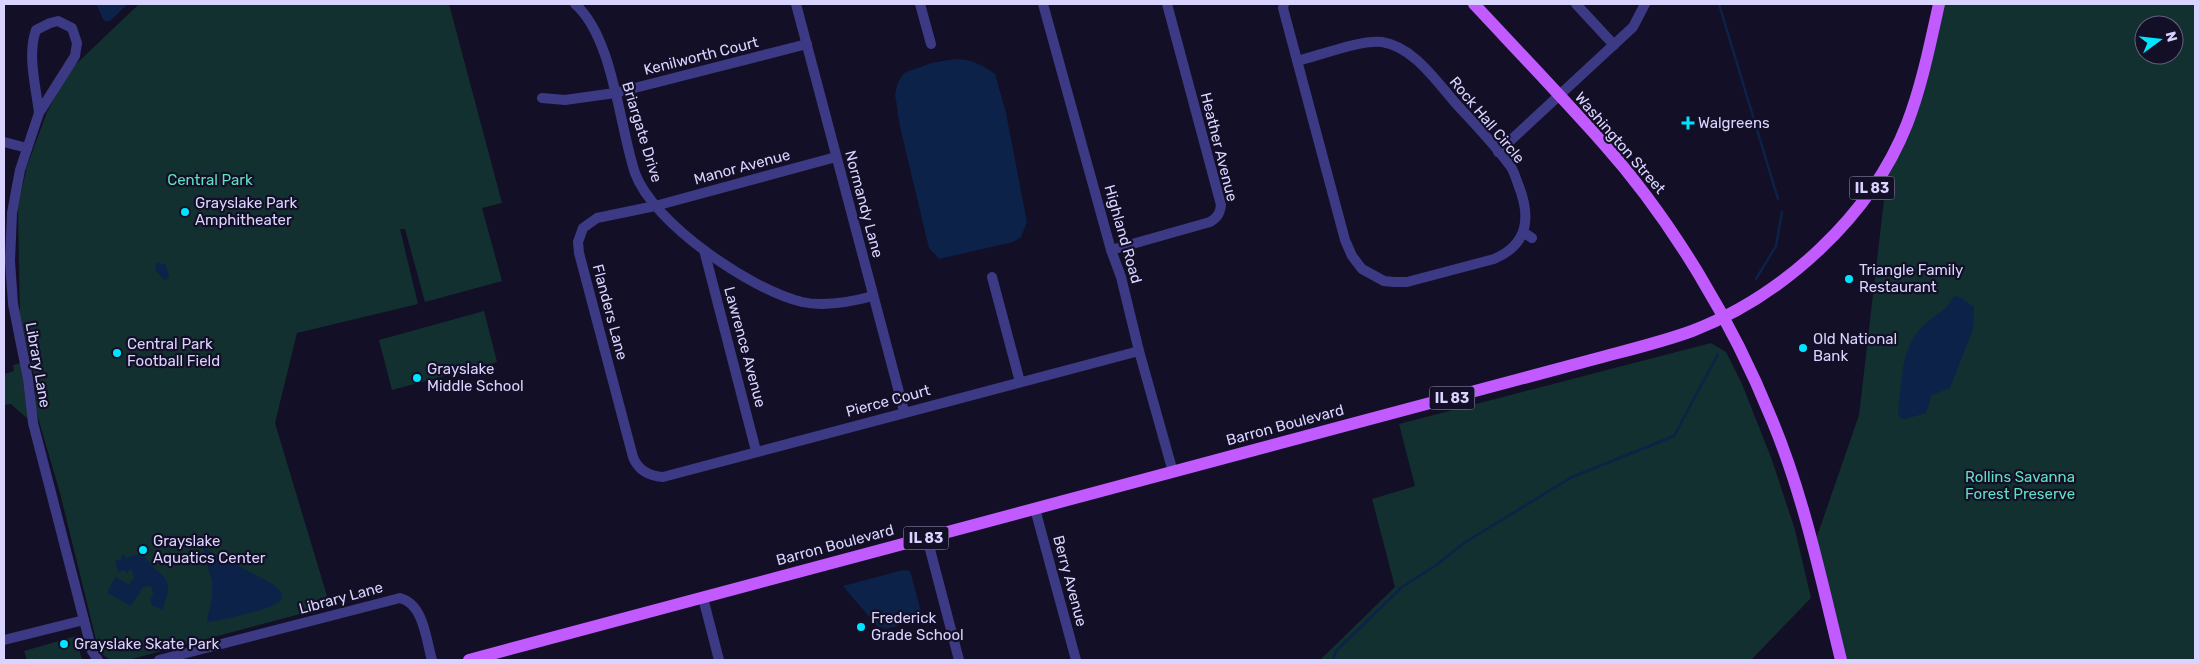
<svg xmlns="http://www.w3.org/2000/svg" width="2199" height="664" font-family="Rubik,sans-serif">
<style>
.green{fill:#12302f;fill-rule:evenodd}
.water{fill:#0c2248}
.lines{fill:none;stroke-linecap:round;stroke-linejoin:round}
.stream{stroke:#0c2248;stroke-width:2.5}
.minor{stroke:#3d3a85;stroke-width:10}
.major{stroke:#c25bff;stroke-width:12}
.poi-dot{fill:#00e5ff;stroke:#130f26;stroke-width:2}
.labels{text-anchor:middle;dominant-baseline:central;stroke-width:4.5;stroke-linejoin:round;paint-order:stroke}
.shield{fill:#130f26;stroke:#9e99be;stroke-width:1}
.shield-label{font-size:14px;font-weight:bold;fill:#d9d4ff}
.street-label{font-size:15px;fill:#d9d4ff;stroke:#130f26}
.poi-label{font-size:15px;fill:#d9d4ff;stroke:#130f26;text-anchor:start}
.park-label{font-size:15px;fill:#5fe0c0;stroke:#130f26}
</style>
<rect width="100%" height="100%" fill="#130f26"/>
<g class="green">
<path d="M139,4H449L502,203L482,208L502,281L425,302L405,229H400L418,304L297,333L275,423L330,606L128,660C113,660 106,662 98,648L60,493L36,411L34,376L20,315L18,207L27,166L47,112L61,86L74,66Z"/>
<path d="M1937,4H2195V660H1841L1813,548L1859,415L1889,157L1905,122ZM2144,25H2174V55H2144Z"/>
<polygon points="484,311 497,362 392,390 379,340"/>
<polygon points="1711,343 1726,352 1742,384 1772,460 1795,530 1811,598 1751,660 1320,660 1395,587 1372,499 1415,486 1399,424"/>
<polygon points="21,363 28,419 11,404 4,405 4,374 14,371 13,365"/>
<polygon points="76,636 82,660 27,660 24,651"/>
</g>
<g class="water">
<polygon points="96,4 128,4 110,21 104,21"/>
<path d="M955,59C972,59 982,65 995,74L1006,113L1027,222L1021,237L1013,242L939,259L929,248L900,127L895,94L898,82L904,73L931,63Z"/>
<polygon points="157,263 165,264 169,275 168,279 164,280 155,270"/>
<path d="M1954,296L1962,298L1974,307L1973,329L1950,388L1932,395L1926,413L1905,419L1900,418L1898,413C1902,385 1900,350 1921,328C1932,315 1946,313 1954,296Z"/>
<path d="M203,548L271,583C275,587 283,591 282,598C279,609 221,620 209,622L207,620L212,598V582Z"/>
<path d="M143,553C154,578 180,571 162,610L152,605L150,599L153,594L152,588L148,586L143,587L131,606L107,593L115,577L129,585L134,578L132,570L129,569V572L126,573L125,570L118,572L115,561L122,559L121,556L124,555L126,558Z"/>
<polygon points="903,570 910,571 923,619 886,629 877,626 843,586"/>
</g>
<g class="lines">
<g class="stream">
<polyline points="1719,4 1778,199"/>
<polyline points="1756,279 1776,246 1782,212"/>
<polyline points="1333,660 1336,651 1402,587 1435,566 1464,543 1572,477 1674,436 1718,354"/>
</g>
<g class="minor">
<path d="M575,4C613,37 619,125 635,173C653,223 751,290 802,302C825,307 851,302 873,296"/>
<polyline points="796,4 904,411"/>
<polyline points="920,4 931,44"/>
<polyline points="1043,4 1111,250 1121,277 1139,351 1173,472"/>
<path d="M1284,4L1283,8L1345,240L1352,256L1362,269L1384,281L1394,282H1407L1494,259C1529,244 1531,216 1518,184C1516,178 1514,172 1511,167C1495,145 1477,126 1459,107C1438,84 1415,47 1382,42C1362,39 1318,56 1297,61"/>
<polyline points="1576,4 1614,45"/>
<polyline points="542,98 565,100 615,93 807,44"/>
<path d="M39,113C36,87 27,55 36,30L50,23L58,21L72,28L77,43L75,56L39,113L20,170L12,213L10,261L13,304L28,379L33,423L92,651L98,660"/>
<polyline points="4,142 27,148"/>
<polyline points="1498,152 1633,27 1645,4"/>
<path d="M836,157L655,206L597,218L583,228L578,242L579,253L633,457C638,470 648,476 663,477L1139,351"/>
<polyline points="1523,232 1532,238"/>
<polyline points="704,250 756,451"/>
<path d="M1111,250L1210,222C1218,217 1220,213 1221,205L1167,4"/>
<polyline points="992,277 1020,382"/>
<polyline points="1035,509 1076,660"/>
<polyline points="927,538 959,660"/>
<polyline points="703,598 719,660"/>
<polyline points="4,640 84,620"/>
<path d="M159,660L400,598C424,604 426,640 432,660"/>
</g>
<g class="major">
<path d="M1474,4C1517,50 1560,95 1602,142C1672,220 1733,323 1772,420C1804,497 1821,579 1841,660"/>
<path d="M469,660L1591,360C1624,351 1659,343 1692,331C1783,296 1871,216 1907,124C1922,85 1930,44 1939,4"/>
</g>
</g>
<g class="poi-dot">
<path d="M1685.5 115.5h5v5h5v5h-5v5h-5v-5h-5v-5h5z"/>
<circle cx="185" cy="212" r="5"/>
<circle cx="1849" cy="279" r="5"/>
<circle cx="1803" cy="348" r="5"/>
<circle cx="117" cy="353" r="5"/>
<circle cx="417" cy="378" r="5"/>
<circle cx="143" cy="550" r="5"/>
<circle cx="861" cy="627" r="5"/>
<circle cx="64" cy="644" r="5"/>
</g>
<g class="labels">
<g class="shield">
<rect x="1849.5" y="176.5" width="45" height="23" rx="4"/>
<rect x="1429.5" y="386.5" width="45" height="23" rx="4"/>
<rect x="903.5" y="526.5" width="45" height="23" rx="4"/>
</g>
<g class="shield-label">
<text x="1872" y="188">IL 83</text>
<text x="1452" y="398">IL 83</text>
<text x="926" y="538">IL 83</text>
</g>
<g class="street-label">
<text transform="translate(701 56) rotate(-14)">Kenilworth Court</text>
<text transform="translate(1487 120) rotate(50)">Rock Hall Circle</text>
<text transform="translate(642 132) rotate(73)">Briargate Drive</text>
<text transform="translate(1620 143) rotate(49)">Washington Street</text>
<text transform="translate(1219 147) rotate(76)">Heather Avenue</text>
<text transform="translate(742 167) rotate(-15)">Manor Avenue</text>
<text transform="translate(864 204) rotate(75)">Normandy Lane</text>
<text transform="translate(1123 234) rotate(74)">Highland Road</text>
<text transform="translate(610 312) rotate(75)">Flanders Lane</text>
<text transform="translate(745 347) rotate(75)">Lawrence Avenue</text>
<text transform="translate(38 365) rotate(80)">Library Lane</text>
<text transform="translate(888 401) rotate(-15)">Pierce Court</text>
<text transform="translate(1285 425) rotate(-15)">Barron Boulevard</text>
<text transform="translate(835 545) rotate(-15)">Barron Boulevard</text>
<text transform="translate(1070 581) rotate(75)">Berry Avenue</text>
<text transform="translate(341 598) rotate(-15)">Library Lane</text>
</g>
<g class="poi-label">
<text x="1698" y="123">Walgreens</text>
<text x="195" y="203">Grayslake Park<tspan x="195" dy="17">Amphitheater</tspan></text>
<text x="1859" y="270">Triangle Family<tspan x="1859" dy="17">Restaurant</tspan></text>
<text x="1813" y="339">Old National<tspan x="1813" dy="17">Bank</tspan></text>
<text x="127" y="344">Central Park<tspan x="127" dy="17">Football Field</tspan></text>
<text x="427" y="369">Grayslake<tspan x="427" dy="17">Middle School</tspan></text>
<text x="153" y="541">Grayslake<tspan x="153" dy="17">Aquatics Center</tspan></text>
<text x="871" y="618">Frederick<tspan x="871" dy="17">Grade School</tspan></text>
<text x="74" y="644">Grayslake Skate Park</text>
</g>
<g class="park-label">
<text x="210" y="180">Central Park</text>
<text x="2020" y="477">Rollins Savanna<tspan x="2020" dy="17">Forest Preserve</tspan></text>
</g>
</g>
<rect width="2199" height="664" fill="none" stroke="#d9d4ff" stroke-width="10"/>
<g transform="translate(2159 40) rotate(75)"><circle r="24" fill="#130f26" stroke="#625e7d"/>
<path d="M0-4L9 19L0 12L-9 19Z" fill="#00e5ff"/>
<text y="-8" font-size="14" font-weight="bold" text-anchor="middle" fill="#d9d4ff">N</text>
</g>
</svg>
